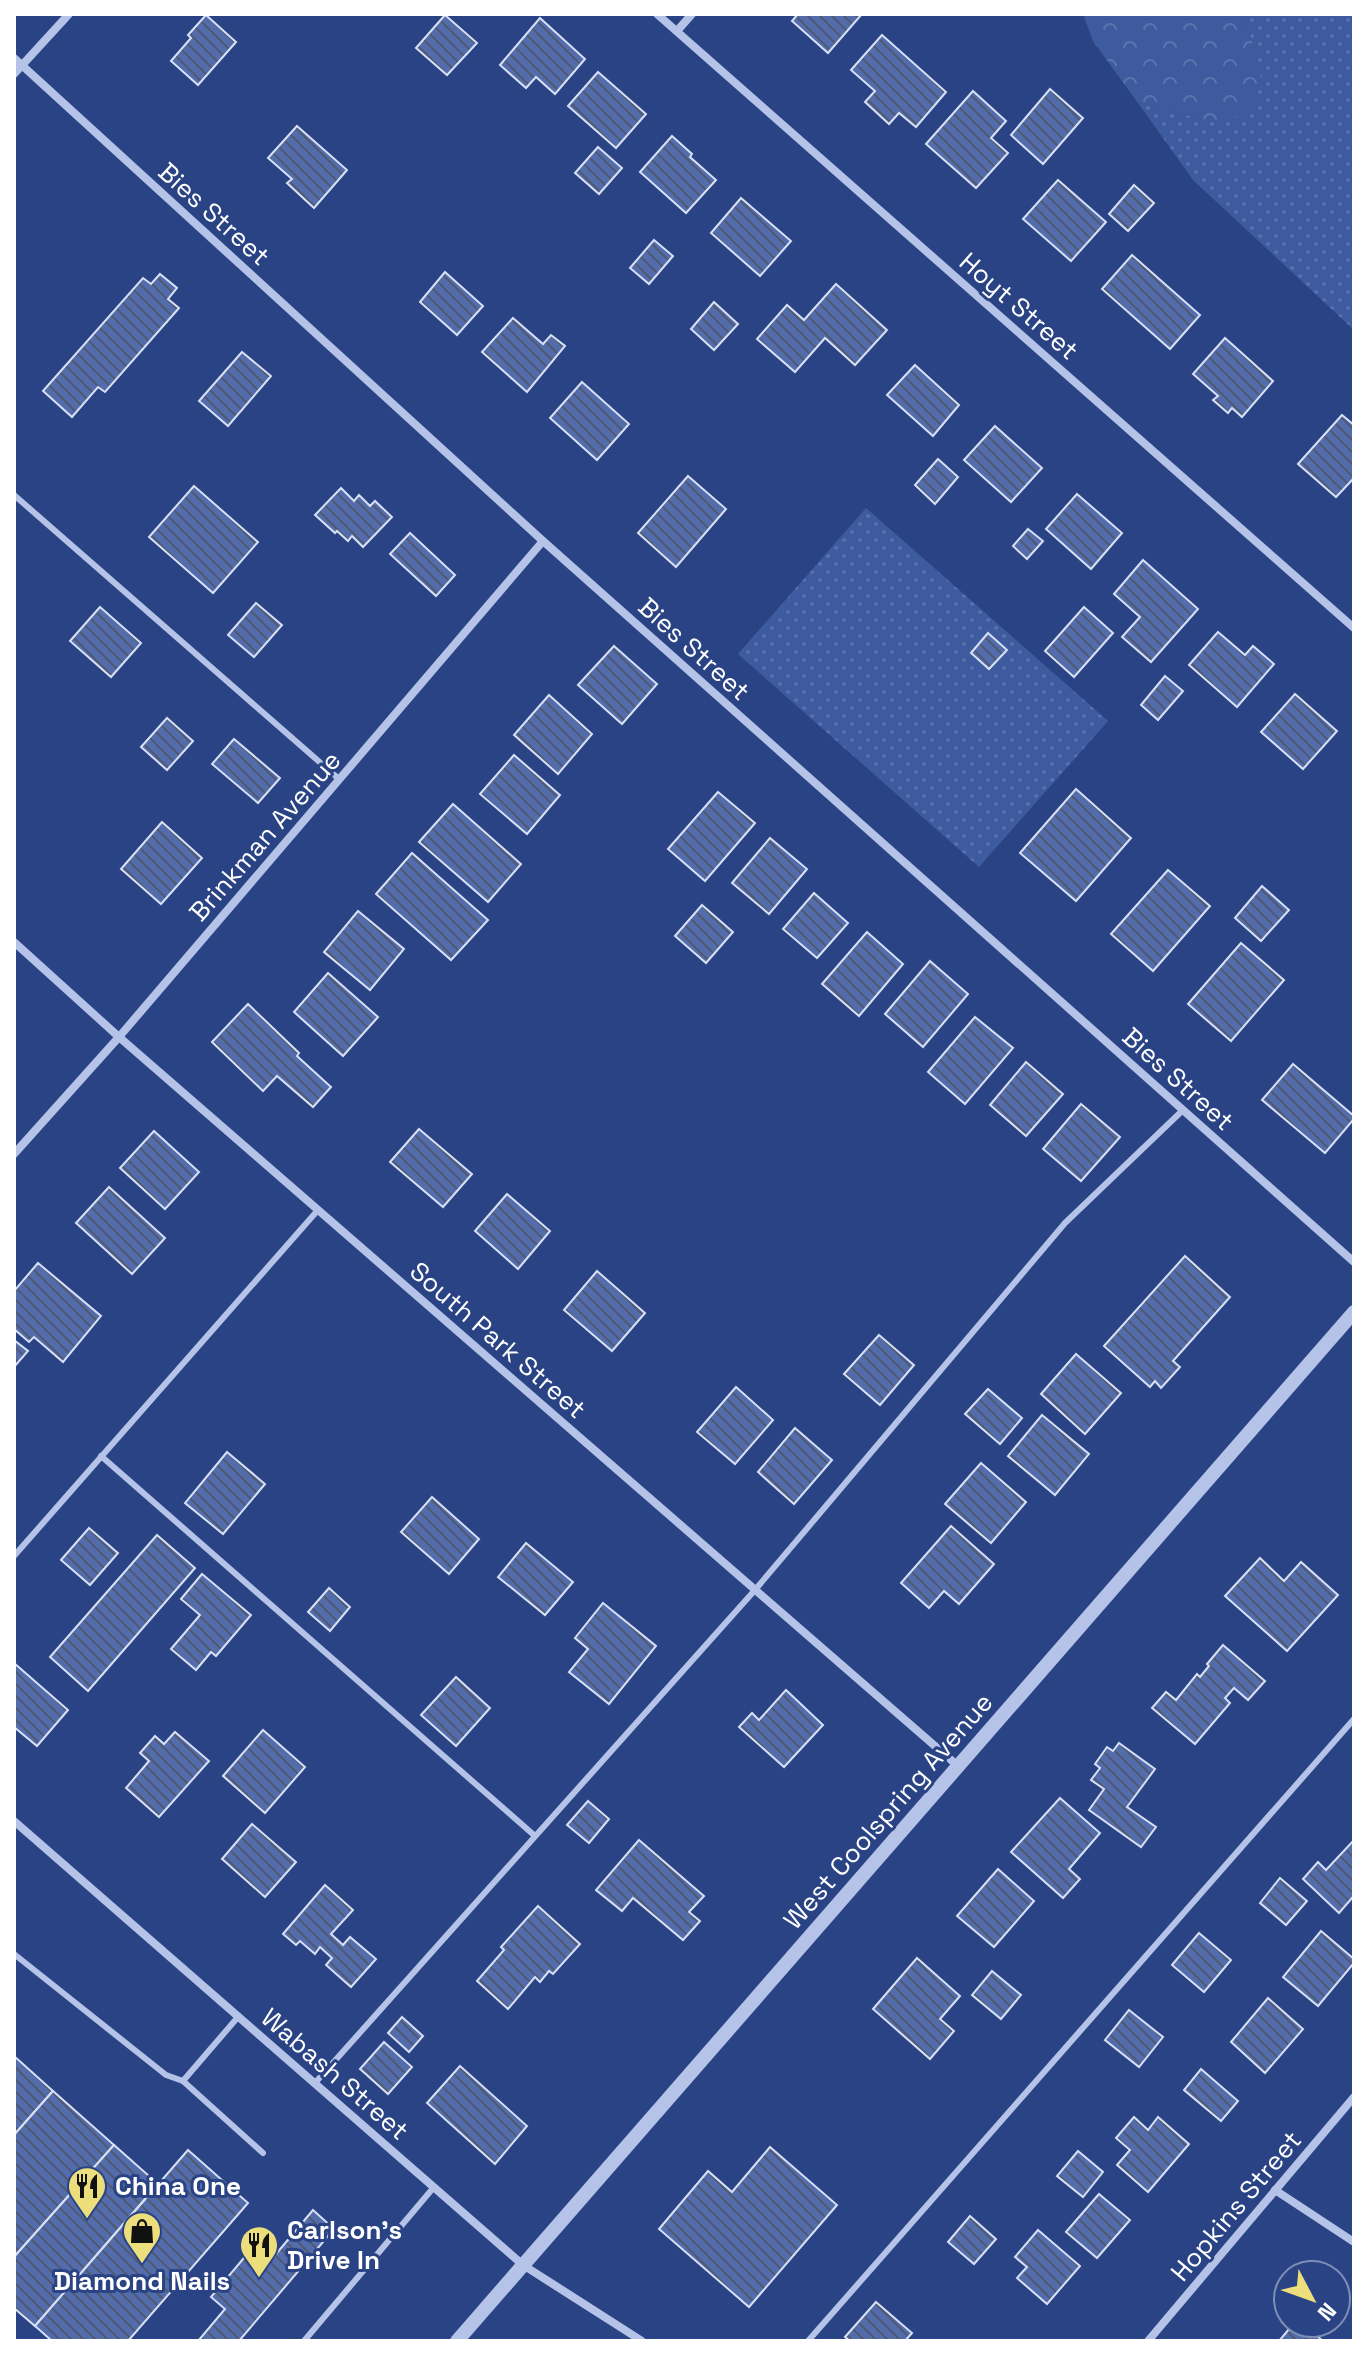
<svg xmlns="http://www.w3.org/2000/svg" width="1368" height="2355" font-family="'Space Grotesk',sans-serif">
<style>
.grass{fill:url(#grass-dots)}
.forest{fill:url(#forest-crowns)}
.building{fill:url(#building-back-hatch);stroke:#d7e0f6;stroke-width:2}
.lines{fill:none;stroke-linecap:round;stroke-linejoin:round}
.service{stroke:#b4c3e7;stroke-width:6}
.minor{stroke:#b4c3e7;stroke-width:8}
.tertiary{stroke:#b4c3e7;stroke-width:14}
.labels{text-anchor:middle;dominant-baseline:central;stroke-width:6;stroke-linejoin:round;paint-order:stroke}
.street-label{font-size:26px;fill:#fff;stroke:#2a4384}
.poi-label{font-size:26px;font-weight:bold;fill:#fff;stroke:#2a4384;text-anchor:start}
</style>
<defs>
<pattern id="grass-dots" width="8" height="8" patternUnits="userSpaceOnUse" patternTransform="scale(2)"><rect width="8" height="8" fill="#3f5ba0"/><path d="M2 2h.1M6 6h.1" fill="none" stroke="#5c74ae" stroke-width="1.8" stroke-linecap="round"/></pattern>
<pattern id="forest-crowns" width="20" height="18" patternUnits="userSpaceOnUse" patternTransform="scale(2)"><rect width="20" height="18" fill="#3f5ba0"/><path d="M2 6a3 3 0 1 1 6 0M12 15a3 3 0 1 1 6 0" fill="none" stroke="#5c74ae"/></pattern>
<pattern id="building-back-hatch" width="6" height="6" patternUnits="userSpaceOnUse" patternTransform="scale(2)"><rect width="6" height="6" fill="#536cab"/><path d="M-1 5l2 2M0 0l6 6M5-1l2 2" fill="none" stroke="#4f5972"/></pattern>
</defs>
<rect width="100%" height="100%" fill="#2a4384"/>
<g class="grass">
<polygon points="1239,14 1354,14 1354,330 1193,180 1138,103 1210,121 1250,34"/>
<polygon points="866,508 1108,721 979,867 738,654"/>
</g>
<polygon class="forest" points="1083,14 1239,14 1250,34 1262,81 1252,104 1234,119 1210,121 1138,103 1093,41"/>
<g class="building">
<polygon points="798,14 862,14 828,53 792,21"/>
<polygon points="206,15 236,42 198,85 171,61 191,38 188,35"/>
<polygon points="445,15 477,43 447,75 416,48"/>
<polygon points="540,18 585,59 555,94 536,77 526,88 500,65"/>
<polygon points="882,35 946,92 916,127 899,113 889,124 865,102 875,91 851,70"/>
<polygon points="598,72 646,114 616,148 568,106"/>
<polygon points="1050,89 1083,118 1043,164 1011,135"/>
<polygon points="973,91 1006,121 991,138 1008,153 976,188 926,144"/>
<polygon points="297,126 347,170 314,208 287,183 292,179 268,158"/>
<polygon points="672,136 692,154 690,157 716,180 686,213 640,172"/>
<polygon points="598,147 622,168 599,194 575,173"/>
<polygon points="1058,180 1106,222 1071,261 1023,219"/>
<polygon points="1134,185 1154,203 1128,231 1109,214"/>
<polygon points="741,198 791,241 760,276 711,233"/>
<polygon points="654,240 673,256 649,284 630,268"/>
<polygon points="1132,255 1200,315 1170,349 1102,289"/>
<polygon points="445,272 483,306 457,335 420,302"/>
<polygon points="160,274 177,288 168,299 179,308 105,392 98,387 72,417 43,391 143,278 151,284"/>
<polygon points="836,284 887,330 855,365 825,338 795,372 757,339 787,305 804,320"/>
<polygon points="714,302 738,324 714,350 691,329"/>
<polygon points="513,318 543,344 551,335 565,346 527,392 482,352"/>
<polygon points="1225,338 1273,381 1242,417 1232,408 1228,413 1213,400 1218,396 1193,374"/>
<polygon points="242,352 271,376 228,426 199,401"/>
<polygon points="915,365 959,405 933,436 887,395"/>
<polygon points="582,382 629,424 597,460 550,418"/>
<polygon points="1342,415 1354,425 1354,478 1336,497 1298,464"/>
<polygon points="995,426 1042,468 1011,502 964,460"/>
<polygon points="938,459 958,477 935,504 915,485"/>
<polygon points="688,476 726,509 676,567 638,533"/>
<polygon points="194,486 258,542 213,593 149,537"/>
<polygon points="341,488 354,501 359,495 370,506 375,501 392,517 363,547 352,536 348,541 337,531 335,533 315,515"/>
<polygon points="1077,494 1122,533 1091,569 1046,529"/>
<polygon points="1028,529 1043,541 1027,559 1013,546"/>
<polygon points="410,533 455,575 436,596 390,554"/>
<polygon points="1143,560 1198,609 1151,662 1122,637 1140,617 1114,594"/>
<polygon points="256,603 282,625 254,657 228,635"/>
<polygon points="100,607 141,643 111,677 70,641"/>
<polygon points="1084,607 1113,633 1074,677 1045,651"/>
<polygon points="1218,632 1245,655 1253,646 1274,664 1237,707 1189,665"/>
<polygon points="988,633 1007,650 989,669 971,653"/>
<polygon points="614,646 657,684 622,724 578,685"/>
<polygon points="1165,676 1183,691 1158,720 1141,705"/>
<polygon points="1295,694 1337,731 1303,769 1261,732"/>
<polygon points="549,695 592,734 558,774 514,735"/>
<polygon points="167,718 193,741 167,770 141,747"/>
<polygon points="234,739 280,778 258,803 212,764"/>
<polygon points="514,755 560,795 527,834 480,794"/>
<polygon points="1076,789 1131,838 1076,901 1020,853"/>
<polygon points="718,792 755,823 705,881 668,849"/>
<polygon points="453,804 521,864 488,902 419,842"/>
<polygon points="162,822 202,858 161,904 121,869"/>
<polygon points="770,838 807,869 769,914 732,883"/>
<polygon points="412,853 488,920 451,960 376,894"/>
<polygon points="1168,870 1210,906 1153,971 1111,934"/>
<polygon points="1262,886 1289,910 1261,941 1235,918"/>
<polygon points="814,893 848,923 817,958 783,929"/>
<polygon points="702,905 733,932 706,963 675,936"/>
<polygon points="358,911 404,949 370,990 324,952"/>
<polygon points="867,932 903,964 859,1016 822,984"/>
<polygon points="1241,943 1284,980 1231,1041 1188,1004"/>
<polygon points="930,961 968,994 923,1047 885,1014"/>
<polygon points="328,973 378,1017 343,1056 294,1012"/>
<polygon points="248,1004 299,1053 297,1056 331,1087 313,1107 277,1076 263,1091 212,1042"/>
<polygon points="975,1017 1013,1048 965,1104 928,1072"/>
<polygon points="1026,1062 1063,1094 1026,1136 990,1105"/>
<polygon points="1293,1064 1354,1116 1354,1119 1325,1153 1262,1100"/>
<polygon points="1081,1104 1120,1137 1081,1181 1043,1149"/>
<polygon points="419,1129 472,1174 443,1207 390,1162"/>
<polygon points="154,1131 199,1172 165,1209 120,1168"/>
<polygon points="109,1187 165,1238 132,1274 76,1223"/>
<polygon points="507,1194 550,1231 518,1269 475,1231"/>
<polygon points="1185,1256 1230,1297 1173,1361 1180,1367 1161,1388 1155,1381 1150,1387 1104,1346"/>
<polygon points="38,1263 101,1316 63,1362 34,1337 29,1342 14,1329 14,1291"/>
<polygon points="597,1271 645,1313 612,1351 564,1310"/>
<polygon points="879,1335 914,1365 880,1405 844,1374"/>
<polygon points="14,1340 28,1351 14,1367"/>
<polygon points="1076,1354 1121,1393 1085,1434 1041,1394"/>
<polygon points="736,1387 773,1420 735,1464 697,1432"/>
<polygon points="988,1389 1022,1418 1000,1444 965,1414"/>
<polygon points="1042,1415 1089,1454 1055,1495 1008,1456"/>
<polygon points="795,1428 832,1460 794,1504 758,1472"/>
<polygon points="227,1452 265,1484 223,1534 185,1503"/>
<polygon points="981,1463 1026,1502 991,1543 945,1504"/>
<polygon points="432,1497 479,1539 449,1574 401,1532"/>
<polygon points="951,1526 994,1564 959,1604 944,1591 929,1608 901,1583"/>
<polygon points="89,1528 118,1553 90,1585 61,1560"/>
<polygon points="157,1535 195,1568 88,1691 50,1657"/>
<polygon points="526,1543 573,1582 545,1615 498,1577"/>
<polygon points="1260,1558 1284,1581 1301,1562 1338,1595 1287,1651 1225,1596"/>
<polygon points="202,1574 251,1615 216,1656 211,1652 196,1670 171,1649 200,1615 181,1599"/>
<polygon points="329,1588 350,1607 330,1631 308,1612"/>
<polygon points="603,1603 656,1646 609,1704 569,1672 588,1649 575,1638"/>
<polygon points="1223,1645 1265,1681 1248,1700 1234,1688 1225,1698 1230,1703 1195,1744 1152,1708 1166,1692 1176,1700 1197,1674 1200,1677 1209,1666 1207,1664"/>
<polygon points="14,1663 68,1710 37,1746 14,1727"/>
<polygon points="456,1677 490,1708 456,1746 421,1715"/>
<polygon points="786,1690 823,1725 784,1767 739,1727 752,1713 759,1720"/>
<polygon points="263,1730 305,1767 265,1813 223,1776"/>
<polygon points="175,1732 209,1761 159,1817 126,1788 149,1761 140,1753 155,1736 164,1744"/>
<polygon points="1119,1743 1155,1769 1127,1807 1156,1827 1141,1847 1089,1810 1104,1789 1091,1780 1100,1768 1095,1764 1107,1747 1113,1751"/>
<polygon points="1060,1798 1100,1833 1069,1869 1080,1879 1063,1898 1011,1852"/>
<polygon points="588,1801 609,1819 589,1843 567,1825"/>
<polygon points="252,1824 296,1862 265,1897 222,1859"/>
<polygon points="639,1840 704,1896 689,1912 700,1921 683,1940 633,1898 622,1911 596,1890"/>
<polygon points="1354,1840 1354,1900 1352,1898 1339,1913 1303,1879 1318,1862 1326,1870"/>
<polygon points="998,1869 1034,1901 994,1947 957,1916"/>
<polygon points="1280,1878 1307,1901 1286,1925 1260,1903"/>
<polygon points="325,1885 353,1910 331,1934 343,1945 350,1937 376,1959 351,1987 326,1965 332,1958 320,1947 315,1954 300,1941 296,1945 283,1934"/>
<polygon points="538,1906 580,1944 553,1974 549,1971 540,1982 535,1977 508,2009 477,1981 504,1950 501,1947"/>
<polygon points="1321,1931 1354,1959 1354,1963 1318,2006 1283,1977"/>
<polygon points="1199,1933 1231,1960 1204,1992 1172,1965"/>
<polygon points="917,1958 960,1996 940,2019 954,2031 930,2059 873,2009"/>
<polygon points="992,1971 1021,1995 1001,2019 972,1995"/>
<polygon points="1268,1998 1303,2029 1265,2073 1231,2042"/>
<polygon points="1129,2010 1163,2037 1139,2067 1105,2040"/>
<polygon points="402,2017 423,2036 409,2052 388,2033"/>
<polygon points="384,2042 412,2067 388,2094 360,2069"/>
<polygon points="14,2056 53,2091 14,2135"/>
<polygon points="460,2066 527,2126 495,2164 427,2103"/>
<polygon points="1201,2069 1238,2101 1221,2121 1184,2090"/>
<polygon points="53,2091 114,2145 14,2257 14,2135"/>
<polygon points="1134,2117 1148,2130 1158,2117 1189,2144 1148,2192 1117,2165 1130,2150 1116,2138"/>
<polygon points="114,2145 158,2184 35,2326 14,2308 14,2257"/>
<polygon points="770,2147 837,2205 749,2307 659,2229 708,2171 732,2192"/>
<polygon points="188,2150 248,2203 128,2341 52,2341 35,2326"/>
<polygon points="1078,2151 1103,2172 1083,2197 1057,2176"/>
<polygon points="1099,2194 1130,2220 1097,2258 1066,2232"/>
<polygon points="313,2210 334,2229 239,2341 198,2341 225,2309 211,2297 254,2246 271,2260"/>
<polygon points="970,2216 996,2239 974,2264 948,2242"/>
<polygon points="1038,2230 1080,2266 1047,2304 1017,2278 1027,2267 1015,2257"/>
<polygon points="876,2302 912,2333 905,2341 850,2341 845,2337"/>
<polygon points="1294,2323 1301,2323 1323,2341 1279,2341"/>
</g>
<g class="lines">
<g class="service">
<polyline points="14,495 339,779"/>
<polyline points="101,1456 535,1836"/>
<polyline points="14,1556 318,1210"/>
<polyline points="14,1954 166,2075 183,2081 238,2017"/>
<polyline points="183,2081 263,2153"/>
<polyline points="315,2083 755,1590 1065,1223 1183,1110"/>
<polyline points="304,2341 434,2187"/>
<polyline points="808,2341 1354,1719"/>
</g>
<g class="minor">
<polyline points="657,14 1354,628"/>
<polyline points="677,31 692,14"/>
<polyline points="14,58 543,541 1354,1262"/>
<polyline points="14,74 69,14"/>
<polyline points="14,942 119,1037 958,1766"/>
<polyline points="14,1154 119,1037 543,541"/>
<polyline points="14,1821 523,2265 642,2341"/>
<polyline points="1275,2190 1354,2242"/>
<polyline points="1148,2341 1354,2097"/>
</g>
<polyline class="tertiary" points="457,2341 1354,1312"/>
</g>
<defs>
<g id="restaurant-pin" transform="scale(2)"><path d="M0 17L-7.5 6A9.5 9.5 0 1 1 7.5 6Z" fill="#edde7c" stroke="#2a4384"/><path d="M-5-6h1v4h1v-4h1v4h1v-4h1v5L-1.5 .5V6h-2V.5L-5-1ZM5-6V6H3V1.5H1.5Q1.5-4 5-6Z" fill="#111"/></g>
<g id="shop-pin" transform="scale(2)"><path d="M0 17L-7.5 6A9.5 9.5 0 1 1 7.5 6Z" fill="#edde7c" stroke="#2a4384"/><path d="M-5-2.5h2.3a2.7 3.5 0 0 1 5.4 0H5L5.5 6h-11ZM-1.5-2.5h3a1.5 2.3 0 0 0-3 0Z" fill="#111"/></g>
</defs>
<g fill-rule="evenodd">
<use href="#restaurant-pin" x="87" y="2186"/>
<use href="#shop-pin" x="142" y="2231"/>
<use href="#restaurant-pin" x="259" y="2245"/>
</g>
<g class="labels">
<g class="street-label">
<text transform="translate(214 214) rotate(42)">Bies Street</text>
<text transform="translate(1019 306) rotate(41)">Hoyt Street</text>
<text transform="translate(694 649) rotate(42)">Bies Street</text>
<text transform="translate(265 836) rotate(-49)">Brinkman Avenue</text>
<text transform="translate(1178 1079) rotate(42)">Bies Street</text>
<text transform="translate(498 1340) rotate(41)">South Park Street</text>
<text transform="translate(888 1811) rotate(-49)">West Coolspring Avenue</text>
<text transform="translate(335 2074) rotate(41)">Wabash Street</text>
<text transform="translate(1236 2206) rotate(-50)">Hopkins Street</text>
</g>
<g class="poi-label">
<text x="115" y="2186">China One</text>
<text x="287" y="2230">Carlson's<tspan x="287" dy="30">Drive In</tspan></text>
<text x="142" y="2281" text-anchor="middle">Diamond Nails</text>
</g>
</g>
<rect width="1368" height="2355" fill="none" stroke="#ffffff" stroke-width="32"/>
<g transform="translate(1312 2299) rotate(131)"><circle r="38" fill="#2a4384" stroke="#7f8eb5" stroke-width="2"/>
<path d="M0-6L14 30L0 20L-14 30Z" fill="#edde7c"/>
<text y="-12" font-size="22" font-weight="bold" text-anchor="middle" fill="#ffffff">N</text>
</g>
</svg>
